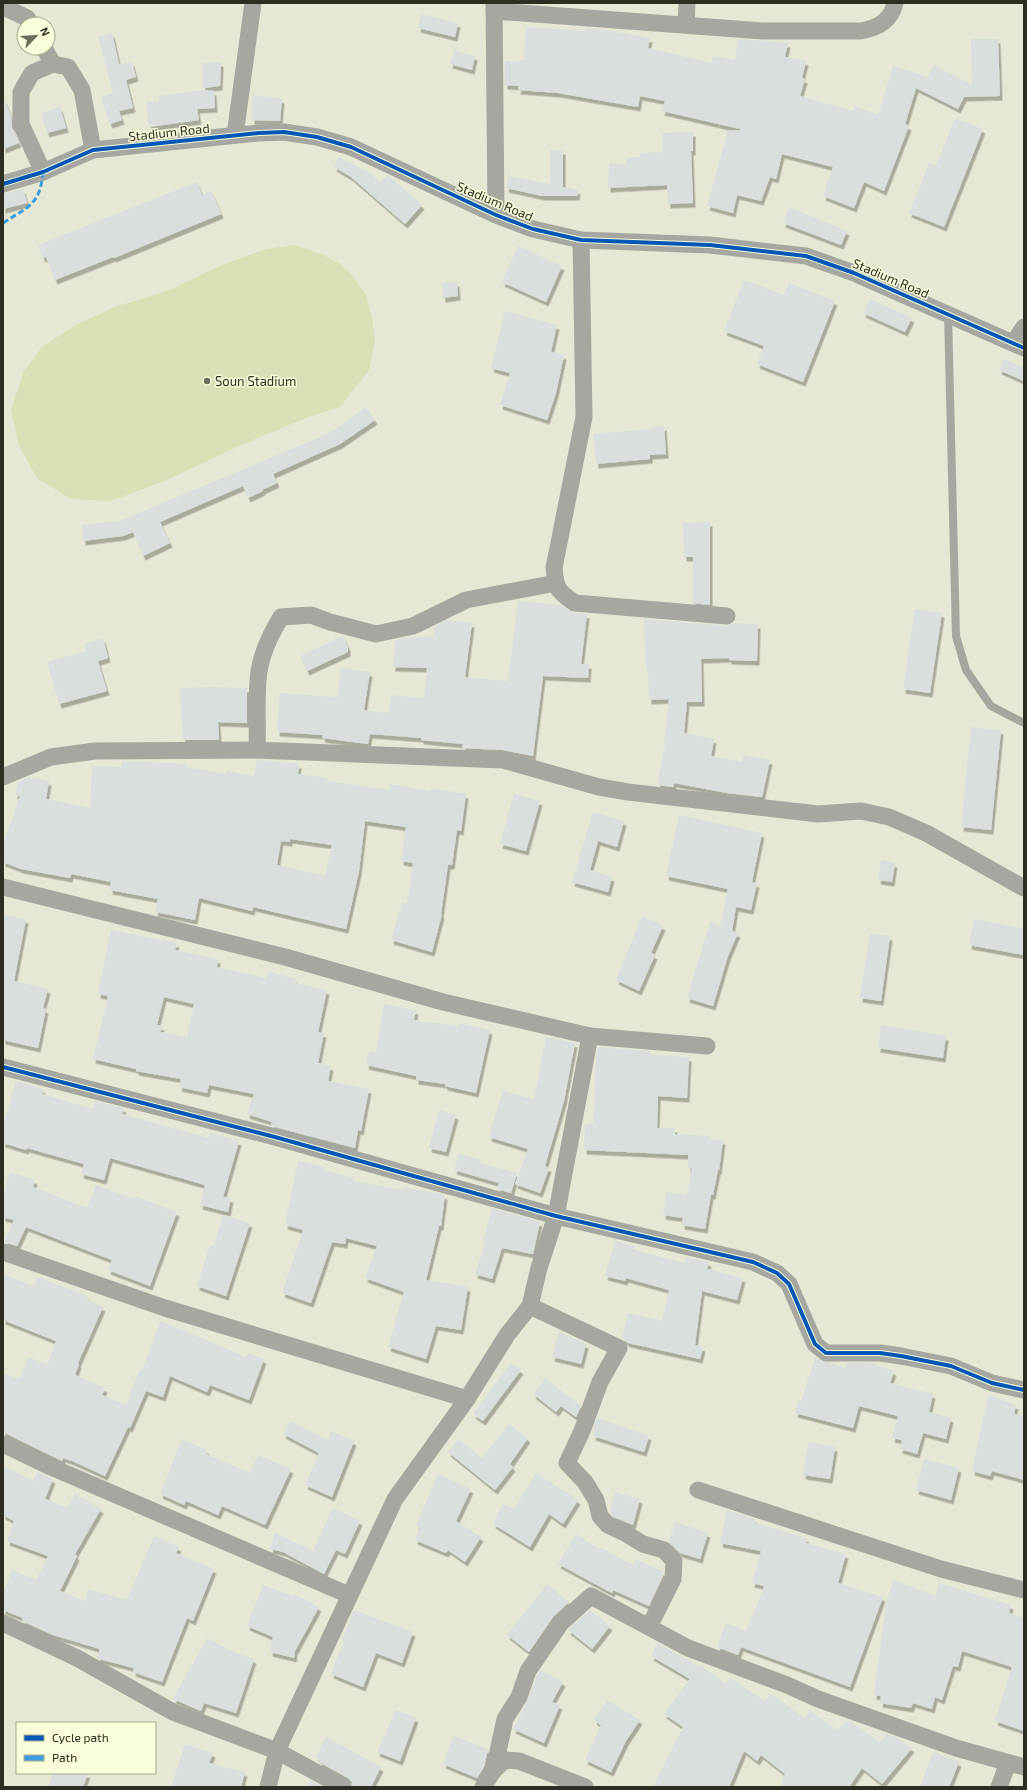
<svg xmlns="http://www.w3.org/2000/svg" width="1027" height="1790" font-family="'Exo 2',sans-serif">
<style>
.green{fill:#dcdeb6}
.building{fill:#d9dfdf;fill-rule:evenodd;filter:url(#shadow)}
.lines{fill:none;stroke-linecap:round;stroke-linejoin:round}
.service{stroke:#a7a7a1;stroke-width:8}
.minor{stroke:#a7a7a1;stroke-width:17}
.quiet{stroke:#3d9de0;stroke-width:3;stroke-dasharray:6 3;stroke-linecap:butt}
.cycleway-casing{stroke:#fafcda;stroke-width:6}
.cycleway{stroke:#0057b8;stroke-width:4}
.poi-dot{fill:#6e6e60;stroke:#fafcda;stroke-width:1.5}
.labels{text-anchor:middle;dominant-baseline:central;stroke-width:3;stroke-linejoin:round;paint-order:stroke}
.street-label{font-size:13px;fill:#2d2d21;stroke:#fafcda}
.poi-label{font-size:13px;fill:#2d2d21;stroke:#fafcda;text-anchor:start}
</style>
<defs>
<filter id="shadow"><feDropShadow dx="2.5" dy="4.5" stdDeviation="0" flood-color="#0004"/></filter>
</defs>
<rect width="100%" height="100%" fill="#e6e7d5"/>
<polygon class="green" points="295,245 323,255 340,264 352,275 365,293 372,317 375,340 369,370 340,407 306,418 241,445 169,479 111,501 71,499 37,478 19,446 11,410 24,371 42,347 74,326 117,306 139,300 172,289 224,264 267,249"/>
<g class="building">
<polygon points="421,14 458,23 455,37 418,28"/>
<polygon points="526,27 585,31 586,28 600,29 650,38 648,48 712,63 713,56 735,60 738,39 788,43 785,57 806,61 802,78 805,79 800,96 853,111 855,106 878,115 893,66 928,77 934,65 972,85 971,39 998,39 1000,96 964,97 958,109 916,88 905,124 909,126 884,191 864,182 854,208 823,196 833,167 782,154 776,179 770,177 761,201 737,195 733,213 707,206 728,131 740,130 740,129 662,111 665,101 640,96 638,107 558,93 518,90 519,86 505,85 505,61 520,62 520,60 524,60"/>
<polygon points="112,33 119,64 132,62 136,77 126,80 133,108 119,111 122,120 110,124 101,97 113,93 98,37"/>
<polygon points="454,50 475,56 472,70 450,64"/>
<polygon points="221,62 220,86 203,88 202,63"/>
<polygon points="202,90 214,91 215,108 197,109 199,120 149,127 146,102 159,101 159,96"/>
<polygon points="252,95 282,99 280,121 252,120"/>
<polygon points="4,99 11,117 12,128 19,143 3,149 3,100"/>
<polygon points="60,107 66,128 47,133 41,113"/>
<polygon points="955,118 983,129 944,227 909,213 929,163 936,166"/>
<polygon points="693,132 693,151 691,151 693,203 668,204 667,185 608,188 609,163 627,165 627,158 640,157 640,153 663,152 662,133"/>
<polygon points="550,150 563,150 563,187 578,190 577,196 542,196 506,188 509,176 550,184"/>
<polygon points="339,157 369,172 380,182 387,175 389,176 422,205 405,224 351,177 334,167"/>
<polygon points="197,182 202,195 211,191 221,214 114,258 113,257 55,280 46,257 43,258 38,245"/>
<polygon points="23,189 27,203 3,209 3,194"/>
<polygon points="789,207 847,231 841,245 783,223"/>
<polygon points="518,246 562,266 546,302 502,282"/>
<polygon points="744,280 784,295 789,283 835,301 803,382 757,364 764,346 724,331"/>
<polygon points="457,282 458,296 443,298 442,283"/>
<polygon points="870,299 912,318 905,332 863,313"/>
<polygon points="505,311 557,325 551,352 564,355 556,393 547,420 500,405 510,373 491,368"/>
<polygon points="1004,359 1024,368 1024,381 999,370"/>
<polygon points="366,407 375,420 340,444 273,474 277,483 262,490 263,491 248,498 243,486 160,522 170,543 143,556 133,532 123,536 83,541 82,525 120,521 325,435 339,427"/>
<polygon points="664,426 666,454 650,455 650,459 596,464 593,434 651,429 651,427"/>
<polygon points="710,522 710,605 693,603 693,557 684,557 683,523"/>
<polygon points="518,601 561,605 574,613 587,614 581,664 589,664 588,678 543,676 533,756 503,750 462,748 463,744 421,740 421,738 370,734 368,744 322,738 323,735 277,732 280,693 337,697 341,668 370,672 364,710 389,713 391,695 424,698 427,668 393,667 395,640 412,637 434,637 435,626 448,620 472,623 465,677 508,681"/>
<polygon points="915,609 942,613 930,693 903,689"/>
<polygon points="644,619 726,626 733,623 758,624 757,661 729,660 729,658 701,659 702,702 687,702 684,733 714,739 711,756 742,762 744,755 770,760 762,797 727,793 674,783 673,787 657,785 665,744 664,744 669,699 649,700 648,670 646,670"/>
<polygon points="343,636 348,647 348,652 307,671 300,656"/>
<polygon points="103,638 108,658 98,661 107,691 59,704 47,662 86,651 84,644"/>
<polygon points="210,687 247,688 247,723 218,722 219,740 183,740 180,688"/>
<polygon points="971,727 1001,730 991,830 961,827"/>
<path d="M257,760L299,764L298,774L328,778L327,781L389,790L390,784L431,791V788L466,794L461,831L457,830L452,865H448L441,914H442L432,952L391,940L402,902L407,904L413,863L401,861L406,827L365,821L359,871L346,929L253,907L252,911L199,898L195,920L155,912L158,899L110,890L111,882L71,874L70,878L21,869L3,862V845L20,796L15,795L18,782L28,777L49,781L46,799L90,808L92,766L122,767V761L187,764L186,767L226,774L227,771L253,776L255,774ZM290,839L332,845L325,876L277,865L281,841L290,842Z"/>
<polygon points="514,794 540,801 526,851 500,844"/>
<polygon points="593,812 624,821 617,847 598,841 590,870 612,877 608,892 572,882"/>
<polygon points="679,815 762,833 752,882 757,883 751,910 736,907 732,931 738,933 728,956 713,1006 687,998 710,922 720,926 728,889 666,876"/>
<polygon points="881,860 895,863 892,882 878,880"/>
<polygon points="3,915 26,919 14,981 48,989 43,1008 46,1009 38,1048 3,1040"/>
<polygon points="642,916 663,926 651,953 655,955 639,991 616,980"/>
<polygon points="974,919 1024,929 1024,955 969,945"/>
<path d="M111,930L177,943L175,950L218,959L217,967L266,978L268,971L296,979L295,983L327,990L318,1032L324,1033L318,1063L331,1066L328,1081L369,1089L361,1131L358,1130L355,1148L271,1126L272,1122L247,1114L254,1094L209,1085L207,1093L179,1087L181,1079L136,1071V1069L93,1059L108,996L98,994ZM164,997L194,1004L187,1037L160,1032L162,1026L157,1025Z"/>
<polygon points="870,933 890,936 881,1001 860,998"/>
<polygon points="384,1004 416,1010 414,1020 458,1026 458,1023 490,1030 476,1093 445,1086 445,1084 416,1080 416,1076 366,1065 369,1051 376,1052"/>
<polygon points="881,1025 946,1036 943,1058 878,1048"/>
<polygon points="546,1037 575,1043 564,1101 545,1166 549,1168 540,1193 515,1184 528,1149 489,1137 503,1090 534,1100"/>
<polygon points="598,1047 650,1051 650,1055 689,1057 687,1098 658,1096 657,1128 675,1128 675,1134 710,1136 710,1139 723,1140 719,1170 718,1170 713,1195 711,1195 705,1229 682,1225 683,1218 663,1215 666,1192 687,1195 692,1168 688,1168 688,1155 584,1150 585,1124 593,1124 596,1057"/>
<polygon points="16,1081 43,1089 42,1094 93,1109 95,1101 124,1108 122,1114 169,1127 208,1138 210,1133 239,1141 223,1197 231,1198 228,1212 200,1205 205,1185 110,1158 104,1180 81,1174 84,1164 27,1148 26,1150 3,1143 3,1127"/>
<polygon points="439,1110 456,1115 446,1152 429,1148"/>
<polygon points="459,1154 481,1160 480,1163 517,1173 511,1193 497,1189 499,1183 454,1170"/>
<polygon points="298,1161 325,1167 324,1170 354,1178 353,1181 404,1190 405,1187 445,1195 441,1226 439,1226 426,1280 468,1287 461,1330 436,1326 426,1359 388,1347 404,1292 365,1278 377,1246 346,1238 345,1244 332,1242 311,1303 282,1293 303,1230 285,1225"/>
<polygon points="10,1172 35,1180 33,1187 87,1208 96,1185 134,1199 135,1196 177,1212 150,1286 108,1270 112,1260 26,1227 17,1246 4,1242 14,1220 3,1217 3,1196"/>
<polygon points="492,1208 540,1222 533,1254 502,1248 492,1279 475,1274 485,1243 483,1243"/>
<polygon points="223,1215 250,1223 226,1296 197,1286 210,1245 214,1246"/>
<polygon points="615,1241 634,1246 633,1250 685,1263 686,1257 709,1262 707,1269 743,1278 737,1300 702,1291 695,1345 703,1347 700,1359 628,1343 622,1338 628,1313 662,1321 669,1290 626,1278 625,1281 605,1276"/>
<polygon points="3,1274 34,1286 37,1277 88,1296 86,1299 103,1307 78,1363 79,1364 75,1375 105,1388 102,1395 126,1405 140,1369 142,1370 161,1321 234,1352 246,1357 248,1353 264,1359 249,1400 210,1385 207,1392 170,1376 163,1397 146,1391 130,1428 128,1427 105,1476 72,1461 63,1458 62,1461 3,1432 3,1373 19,1379 29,1357 47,1365 56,1341 3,1320"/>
<polygon points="559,1332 586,1344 581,1364 552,1357"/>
<polygon points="815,1358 845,1368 846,1363 869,1363 894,1371 890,1383 933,1394 929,1412 951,1418 946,1439 923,1433 917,1454 900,1449 902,1440 892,1438 898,1416 859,1406 853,1428 795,1413 798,1401 801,1402"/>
<polygon points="511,1363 521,1370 483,1421 473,1414"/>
<polygon points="545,1378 581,1406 576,1417 561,1406 556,1412 533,1394"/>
<polygon points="988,1395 1016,1405 1014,1414 1024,1416 1024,1480 992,1471 990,1476 972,1471"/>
<polygon points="597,1418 649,1436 644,1452 593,1436 595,1430 593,1429"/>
<polygon points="290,1421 328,1440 331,1431 354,1441 332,1497 305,1485 319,1453 283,1434"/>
<polygon points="509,1424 528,1438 510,1464 513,1467 495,1490 448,1452 458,1439 482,1458"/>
<polygon points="182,1439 207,1450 206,1454 250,1473 258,1455 291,1469 265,1525 222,1506 218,1515 186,1501 184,1505 160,1494"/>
<polygon points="809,1442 835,1447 830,1479 803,1475"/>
<polygon points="924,1459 959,1468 951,1500 916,1490"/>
<polygon points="3,1466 33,1481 37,1472 53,1479 45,1499 67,1508 75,1494 101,1509 75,1554 77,1556 60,1591 85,1601 88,1589 127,1600 154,1536 179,1547 176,1553 214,1569 193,1621 187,1618 162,1682 133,1672 134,1668 99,1659 97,1658 100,1649 53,1635 22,1621 23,1618 3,1610 3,1594 12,1570 36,1580 48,1556 7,1541 14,1521 3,1515"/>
<polygon points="536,1473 578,1500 563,1524 549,1514 530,1547 493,1524 503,1504 514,1509"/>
<polygon points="438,1474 471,1489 456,1521 481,1537 465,1562 448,1550 446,1553 415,1540 420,1527 416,1525"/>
<polygon points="615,1492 640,1499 633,1525 614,1517 610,1512"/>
<polygon points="333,1508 360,1521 345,1554 336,1550 324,1574 283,1552 270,1549 275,1533 313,1551"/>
<polygon points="727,1510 755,1519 755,1523 807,1538 806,1543 846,1554 838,1583 883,1597 850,1687 741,1647 738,1655 717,1647 726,1623 746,1631 754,1611 755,1611 764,1586 752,1583 761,1551 720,1543"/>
<polygon points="675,1522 708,1533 700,1559 680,1553 669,1542"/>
<polygon points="576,1534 599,1549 600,1547 633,1565 636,1559 663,1572 663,1576 649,1606 613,1590 612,1593 558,1564"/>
<polygon points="894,1580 935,1596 939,1583 1011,1605 1009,1613 1024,1618 1024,1731 995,1721 1012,1667 962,1651 958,1667 953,1666 942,1700 935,1697 932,1709 913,1703 911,1708 880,1703 881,1696 874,1695 886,1602"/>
<polygon points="547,1584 569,1602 553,1617 529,1652 507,1635"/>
<polygon points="263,1585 293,1596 294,1594 319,1607 295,1651 294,1658 270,1652 273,1637 247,1626"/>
<polygon points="354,1610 413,1632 402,1663 376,1653 363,1687 331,1674 344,1641 342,1640"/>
<polygon points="590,1610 610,1626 592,1649 568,1630"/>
<polygon points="207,1638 231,1651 254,1659 236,1713 204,1703 201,1711 173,1699"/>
<polygon points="658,1643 699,1667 700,1665 726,1684 730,1678 765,1701 771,1694 805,1718 810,1711 838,1730 846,1720 849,1723 850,1721 880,1742 887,1734 895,1737 912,1748 882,1784 862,1768 849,1787 780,1787 785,1774 761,1755 757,1761 744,1751 729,1787 653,1787 683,1727 664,1714 690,1679 651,1656"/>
<polygon points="541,1670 563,1682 552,1702 560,1705 544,1743 513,1729 528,1700 537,1676"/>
<polygon points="607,1700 640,1720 626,1741 611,1772 585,1760 601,1725 594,1720"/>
<polygon points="396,1710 416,1718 400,1761 377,1752"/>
<polygon points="454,1736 488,1749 484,1767 477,1778 443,1764"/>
<polygon points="326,1737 381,1767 371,1787 353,1787 352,1782 348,1778 319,1762 320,1760 316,1757"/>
<polygon points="185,1744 213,1753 209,1763 245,1772 241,1787 171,1787"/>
<polygon points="933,1752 959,1762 949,1787 920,1787"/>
<polygon points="53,1773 88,1773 83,1787 48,1787"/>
<polygon points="310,1780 322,1787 307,1787"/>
</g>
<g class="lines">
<polyline class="service" points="948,314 956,636 966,670 991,706 1024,723"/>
<g class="minor">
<polyline points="494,3 496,215"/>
<polyline points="3,8 6,8 27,18 31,24"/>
<path d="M494,11L763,31H861C878,28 891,21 895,3"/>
<polyline points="686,24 687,3"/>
<polyline points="44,48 53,64"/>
<polyline points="235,135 253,3"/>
<polyline points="43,172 21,124 21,92 32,73 53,64 68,67 82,90 93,150"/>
<polyline points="3,184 43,172 93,150 259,133 284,132 317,137 351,147 496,215 533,229 581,240 710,245 806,256 854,273 1024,348"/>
<path d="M581,240L584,417L554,568C556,589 558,592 575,603L727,616"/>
<polyline points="1014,342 1024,327"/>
<path d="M257,750C258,727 256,704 258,681C259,659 270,635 281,617L311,615L330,622L376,634L413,626L466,600L556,583"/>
<polyline points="3,777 51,757 95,751 257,750 503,760 599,787 628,792 818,814 861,811 889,817 926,833 1024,888"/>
<polyline points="3,887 285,957 443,1002 590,1036 707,1046"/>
<polyline points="3,1067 275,1137 556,1216 753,1262 777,1273 789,1284 815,1344 826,1353 880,1353 901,1356 951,1366 992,1383 1024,1390"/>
<polyline points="3,1252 165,1308 467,1399"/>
<polyline points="530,1306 619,1348 600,1382 582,1431 567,1463 585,1482 596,1500 600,1516 608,1525 625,1533 643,1544 664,1550 674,1561 673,1579 649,1627"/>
<polyline points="3,1444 51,1467 349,1595"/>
<polyline points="698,1490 941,1569 1024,1590"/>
<polyline points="3,1623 77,1658 173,1712 277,1751 343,1787"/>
<polyline points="494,1770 505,1719 519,1697 528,1671 561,1623 591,1596 688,1648 787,1685 818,1699 956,1748 1024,1767"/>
<polyline points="268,1787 277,1751 395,1499 467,1399 507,1335 530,1306 539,1268 556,1216 590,1036"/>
<polyline points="483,1787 494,1770 505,1760 519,1761 585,1787"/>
<polyline points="999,1787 1008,1763"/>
</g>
<path class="quiet" d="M3,223C29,206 40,205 43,172"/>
<g class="cycleway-casing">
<g id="cycleway">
<polyline points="3,184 43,172 93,150 259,133 284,132 317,137 351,147 496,215 533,229 581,240 710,245 806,256 854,273 1024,348"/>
<polyline points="3,1067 275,1137 556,1216 753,1262 777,1273 789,1284 815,1344 826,1353 880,1353 901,1356 951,1366 992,1383 1024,1390"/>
</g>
</g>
<use href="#cycleway" class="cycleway"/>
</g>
<circle class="poi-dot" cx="207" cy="381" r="4"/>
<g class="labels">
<g class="street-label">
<text transform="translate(169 132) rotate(-6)">Stadium Road</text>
<text transform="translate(495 201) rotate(23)">Stadium Road</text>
<text transform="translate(891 278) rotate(23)">Stadium Road</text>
</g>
<g class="poi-label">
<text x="215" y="381">Soun Stadium</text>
</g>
</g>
<rect width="1027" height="1790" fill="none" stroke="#2d2d21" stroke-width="8"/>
<rect x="16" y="1722" width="140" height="52" fill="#fafcda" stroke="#a8a990"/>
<rect x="24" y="1735" width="20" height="6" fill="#0057b8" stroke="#a8a990"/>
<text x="52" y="1742" font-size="12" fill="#2d2d21">Cycle path</text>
<rect x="24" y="1755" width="20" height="6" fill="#3d9de0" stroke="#a8a990"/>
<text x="52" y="1762" font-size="12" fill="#2d2d21">Path</text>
<g transform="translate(36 36) rotate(65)"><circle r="19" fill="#fafcda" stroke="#a8a990"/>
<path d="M0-3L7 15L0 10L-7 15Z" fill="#6e6e60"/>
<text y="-6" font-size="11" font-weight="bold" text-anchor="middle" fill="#2d2d21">N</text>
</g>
</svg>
